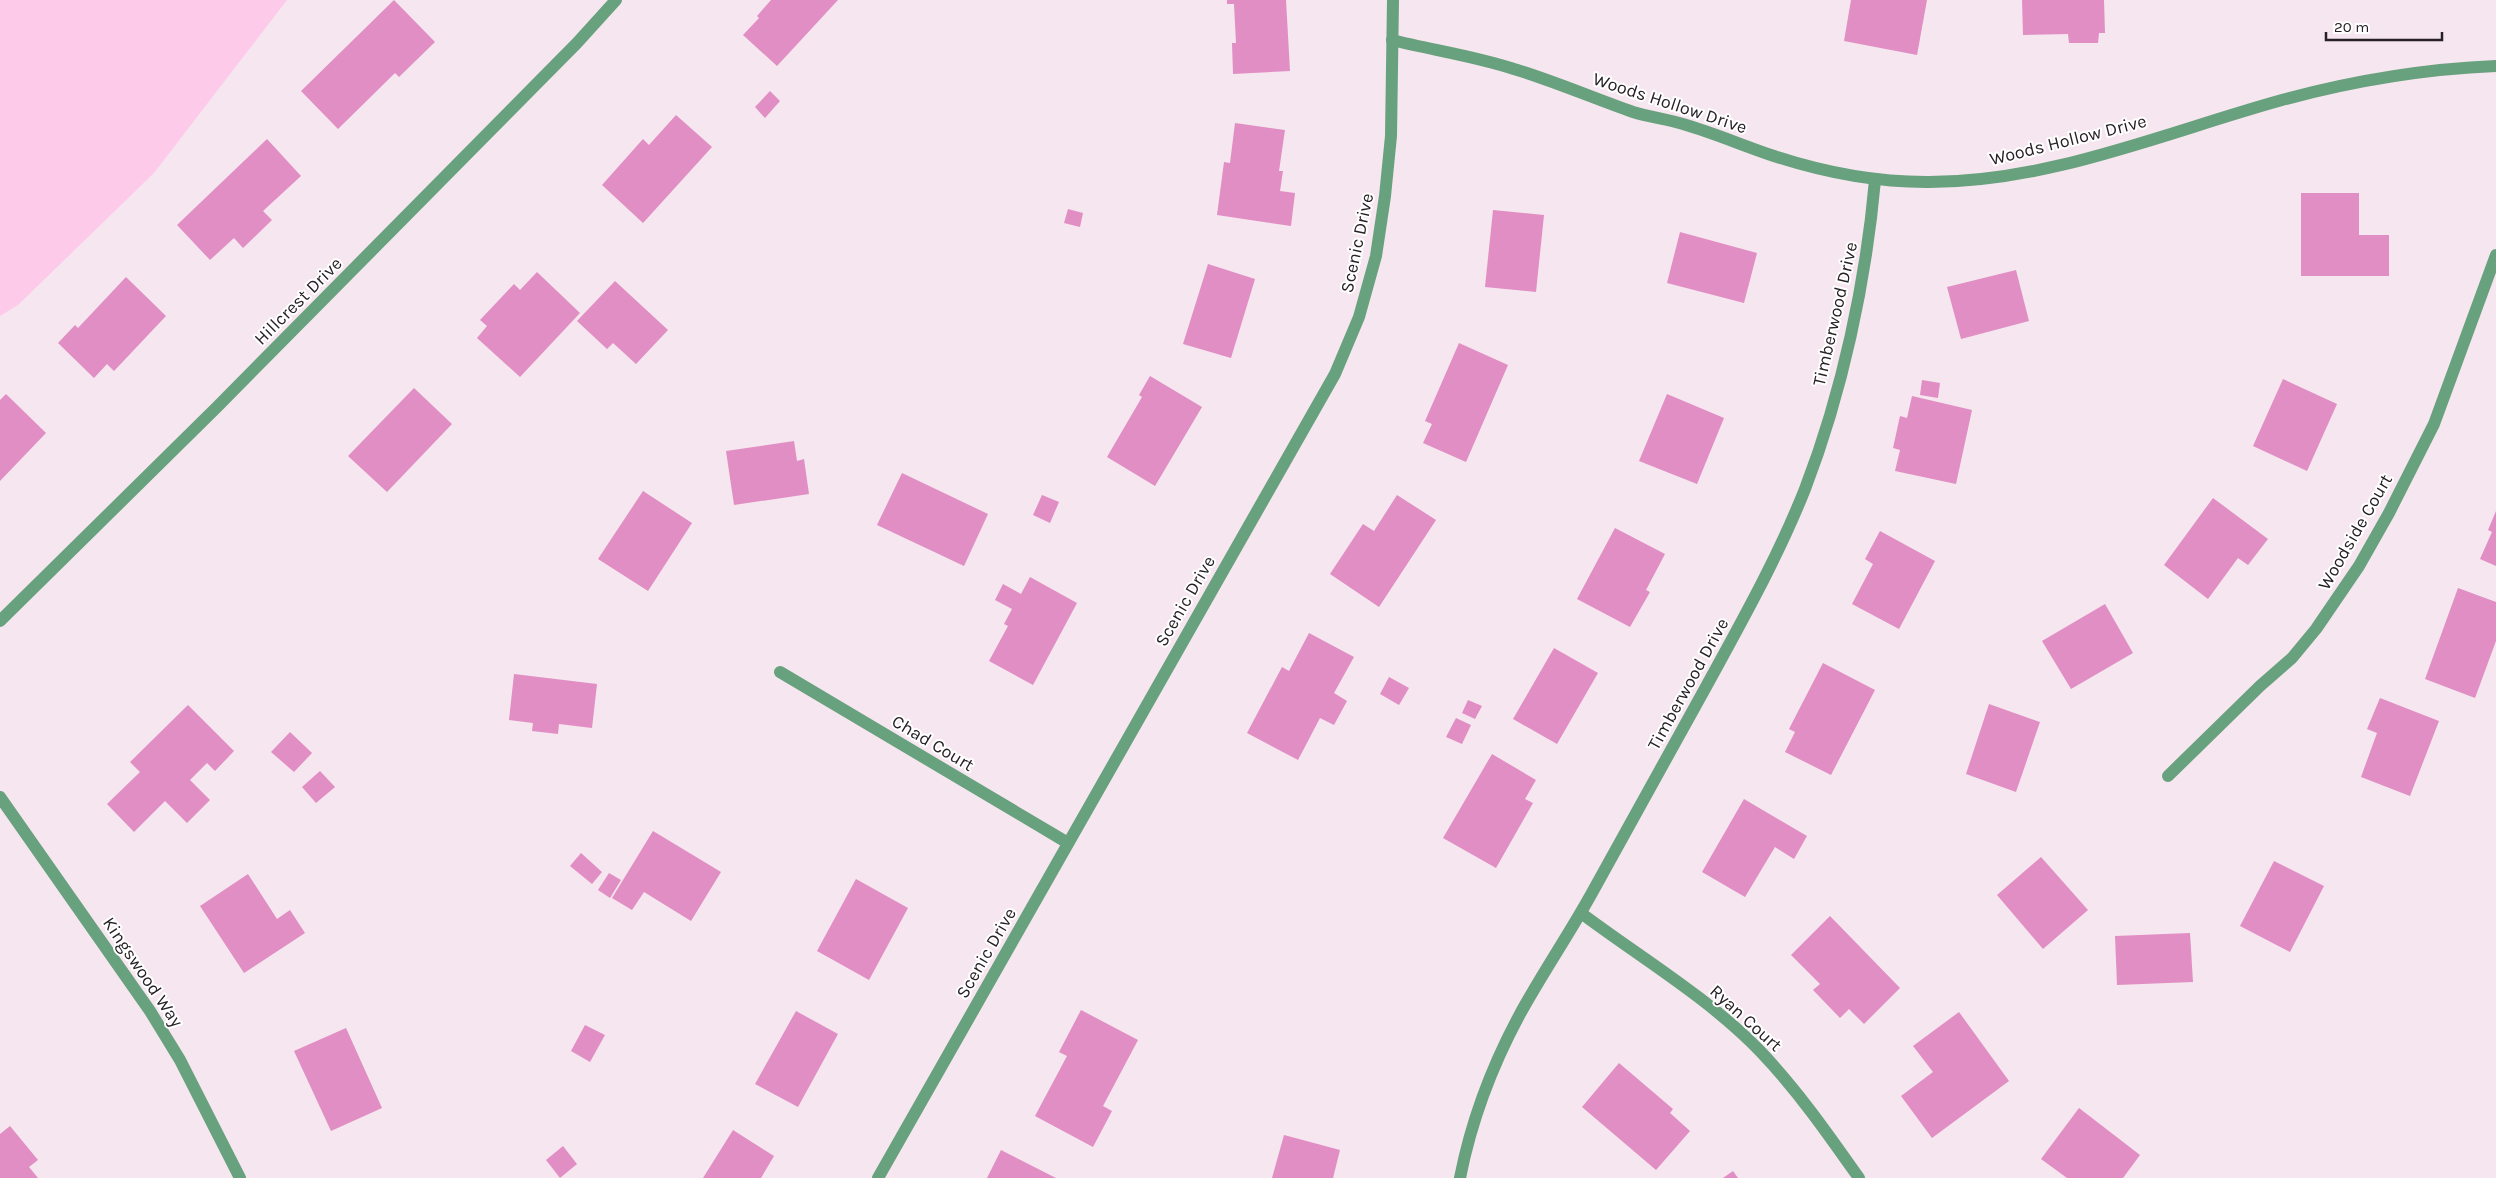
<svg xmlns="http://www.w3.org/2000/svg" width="2496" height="1178" font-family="Karla,sans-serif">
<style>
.green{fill:#fecaea}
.building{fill:#e08ec3}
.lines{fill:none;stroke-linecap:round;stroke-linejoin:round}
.minor{stroke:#68a17d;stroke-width:12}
.labels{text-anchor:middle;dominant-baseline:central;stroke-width:4;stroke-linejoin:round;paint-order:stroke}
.street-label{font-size:18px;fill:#272125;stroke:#fff}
</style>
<rect width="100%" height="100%" fill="#f6e6ef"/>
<polygon class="green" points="0,0 287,0 154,173 18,305 0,316"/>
<g class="building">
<polygon points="394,0 435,42 399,77 395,73 338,129 301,91"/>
<polygon points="771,0 838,0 777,66 743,35 759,18 757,16"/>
<polygon points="1227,0 1286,0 1290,71 1233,74 1232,43 1236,43 1234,4 1227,4"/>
<polygon points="1851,0 1927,0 1917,55 1844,41"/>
<polygon points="2022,0 2104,0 2105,33 2099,33 2098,43 2069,43 2068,34 2023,35"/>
<polygon points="770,91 780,101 765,118 755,107"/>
<polygon points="676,115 712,147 643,223 602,185 643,139 649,145"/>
<polygon points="1235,123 1285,130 1279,171 1283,171 1280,191 1295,193 1291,226 1217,215 1224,162 1230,163"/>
<polygon points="267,139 301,176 263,211 272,220 243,248 234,238 210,260 177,225"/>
<polygon points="2301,193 2359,193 2359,235 2389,235 2389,276 2301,276"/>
<polygon points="1068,209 1083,213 1080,227 1064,223"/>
<polygon points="1493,210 1544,215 1536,292 1485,287"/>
<polygon points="1680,232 1757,253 1744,303 1667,283"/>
<polygon points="1208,264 1255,279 1231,358 1183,344"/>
<polygon points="2016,270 2029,321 1961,339 1947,287"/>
<polygon points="537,272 580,313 520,377 477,338 487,326 480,320 514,284 520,290"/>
<polygon points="126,277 166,316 114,371 107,364 94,378 58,343 75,325 78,328"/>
<polygon points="615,281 668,330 636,364 613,343 607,349 577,321"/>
<polygon points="1459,343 1508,365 1466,462 1423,443 1432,424 1425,421"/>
<polygon points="1150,376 1202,407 1155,486 1107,457 1142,397 1139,395"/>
<polygon points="2283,379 2337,404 2307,471 2253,446"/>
<polygon points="1922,380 1940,383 1938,398 1920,395"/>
<polygon points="414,388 452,424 387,492 348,456"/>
<polygon points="6,394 46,433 0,481 0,400"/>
<polygon points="1667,394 1724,418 1697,484 1639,461"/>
<polygon points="1912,396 1972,410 1956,484 1895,471 1900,450 1893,448 1900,416 1907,418"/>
<polygon points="794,441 797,461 804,459 809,494 734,505 726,451"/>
<polygon points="902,473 988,514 964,566 877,525"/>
<polygon points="643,491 692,523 648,591 598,559"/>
<polygon points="1042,495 1059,502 1050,523 1033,515"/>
<polygon points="1397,495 1436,520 1379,607 1330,574 1363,524 1374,531"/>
<polygon points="2213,498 2268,539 2248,565 2238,558 2208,599 2164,565"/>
<polygon points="2496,511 2496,566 2480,559 2492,532 2488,530"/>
<polygon points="1615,528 1665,554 1646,590 1650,592 1630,627 1577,599"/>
<polygon points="1880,531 1935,561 1899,629 1852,604 1873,564 1865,559"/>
<polygon points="1030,577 1077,603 1033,685 989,661 1008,626 1004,624 1012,609 995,600 1003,584 1021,594"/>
<polygon points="2458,588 2496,602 2496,641 2475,698 2425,679"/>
<polygon points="2105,604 2133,653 2071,689 2042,641"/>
<polygon points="1309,633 1354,657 1334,693 1347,701 1334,725 1320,718 1298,760 1247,733 1282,667 1289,671"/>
<polygon points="1554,648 1598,673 1557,744 1513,719"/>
<polygon points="1823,663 1875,690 1831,775 1785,752 1795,732 1789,729"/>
<polygon points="514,674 597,684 592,728 559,724 558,734 532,731 533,723 509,720"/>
<polygon points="1389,677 1409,688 1399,705 1380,694"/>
<polygon points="2380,698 2439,721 2410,796 2361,777 2377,733 2367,729"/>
<polygon points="1468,700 1482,706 1475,719 1462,713"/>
<polygon points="1989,704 2040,722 2016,792 1966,774"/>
<polygon points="188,705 234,751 215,771 207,763 190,780 210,800 187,823 165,801 134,832 107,804 140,772 130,762"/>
<polygon points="1456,718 1471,725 1462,744 1446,737"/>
<polygon points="290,732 312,753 294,772 271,752"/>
<polygon points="1492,754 1536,780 1525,799 1533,803 1496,868 1443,838"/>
<polygon points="320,771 335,787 316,803 302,787"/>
<polygon points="1744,799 1807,836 1794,859 1775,847 1745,897 1702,872"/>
<polygon points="653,831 721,872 691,921 644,892 632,910 612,898"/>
<polygon points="581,853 602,872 592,884 570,866"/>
<polygon points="2041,857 2088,910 2043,949 1997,895"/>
<polygon points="2274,861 2324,886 2290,952 2240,926"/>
<polygon points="609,873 621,880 610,898 598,890"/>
<polygon points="248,874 277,919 290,910 305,933 244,973 200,906"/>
<polygon points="856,879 908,908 869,980 817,951"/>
<polygon points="1830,916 1900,988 1864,1024 1849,1009 1840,1018 1813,990 1820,984 1791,955"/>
<polygon points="2190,933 2193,982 2117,985 2115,936"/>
<polygon points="1081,1010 1138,1040 1103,1106 1112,1111 1093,1147 1035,1116 1067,1056 1059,1052"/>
<polygon points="796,1011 838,1034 798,1107 755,1084"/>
<polygon points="1959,1012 2009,1081 1932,1138 1901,1096 1933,1072 1913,1046"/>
<polygon points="585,1025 605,1035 590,1062 571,1051"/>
<polygon points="346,1028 382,1108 331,1131 294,1051"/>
<polygon points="1619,1063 1673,1109 1670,1113 1690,1131 1656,1170 1582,1107"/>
<polygon points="2079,1108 2140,1155 2123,1178 2067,1178 2041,1159"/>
<polygon points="10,1126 38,1160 29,1167 38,1178 0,1178 0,1134"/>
<polygon points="733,1130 774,1156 761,1178 703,1178"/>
<polygon points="1284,1135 1340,1150 1333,1178 1272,1178"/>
<polygon points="563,1146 577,1164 560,1178 546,1160"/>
<polygon points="1001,1150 1056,1178 987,1178"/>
<polygon points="1733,1171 1738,1178 1723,1178"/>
</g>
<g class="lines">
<g class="minor">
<path d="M1392,40C1432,50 1475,56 1514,69C1554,81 1593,98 1633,112C1649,117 1666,119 1683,124C1714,133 1744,146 1774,156C1823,172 1875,182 1926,182C2048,183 2166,132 2282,100C2352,81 2423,69 2496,66"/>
<polyline points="0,621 217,407 577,43 616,0"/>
<polyline points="780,672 1068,843"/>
<polyline points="2168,776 2260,686 2292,658 2316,629 2359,566 2389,513 2434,424 2496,255"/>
<polyline points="0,797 150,1011 180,1060 240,1178"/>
<path d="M1581,913C1641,958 1709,998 1761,1052C1798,1091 1828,1134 1859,1178"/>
<polyline points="878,1178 1335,374 1359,317 1376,256 1385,196 1391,136 1393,0"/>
<path d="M1460,1178C1471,1122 1493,1064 1520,1014C1543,972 1570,933 1593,891C1631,823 1669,754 1707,685C1742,621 1778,557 1805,489C1842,393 1866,282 1875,180"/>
</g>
</g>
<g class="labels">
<g class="street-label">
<text transform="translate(1670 103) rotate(18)">Woods Hollow Drive</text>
<text transform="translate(2068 140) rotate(-14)">Woods Hollow Drive</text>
<text transform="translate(1357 243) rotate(-78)">Scenic Drive</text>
<text transform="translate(298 301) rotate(-45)">Hillcrest Drive</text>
<text transform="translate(1835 314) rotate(-77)">Timberwood Drive</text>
<text transform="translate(2355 532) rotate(-60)">Woodside Court</text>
<text transform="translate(1185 601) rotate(-60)">Scenic Drive</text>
<text transform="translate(1688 684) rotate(-61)">Timberwood Drive</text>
<text transform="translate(933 743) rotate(31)">Chad Court</text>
<text transform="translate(986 953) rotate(-60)">Scenic Drive</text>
<text transform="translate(143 972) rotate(56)">Kingswood Way</text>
<text transform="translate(1746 1018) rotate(42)">Ryan Court</text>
</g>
</g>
<path d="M2326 32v8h116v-8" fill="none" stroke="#272125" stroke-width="2.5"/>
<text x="2334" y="32" font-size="15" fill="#272125" stroke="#ffffff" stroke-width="4" paint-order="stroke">20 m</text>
</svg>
